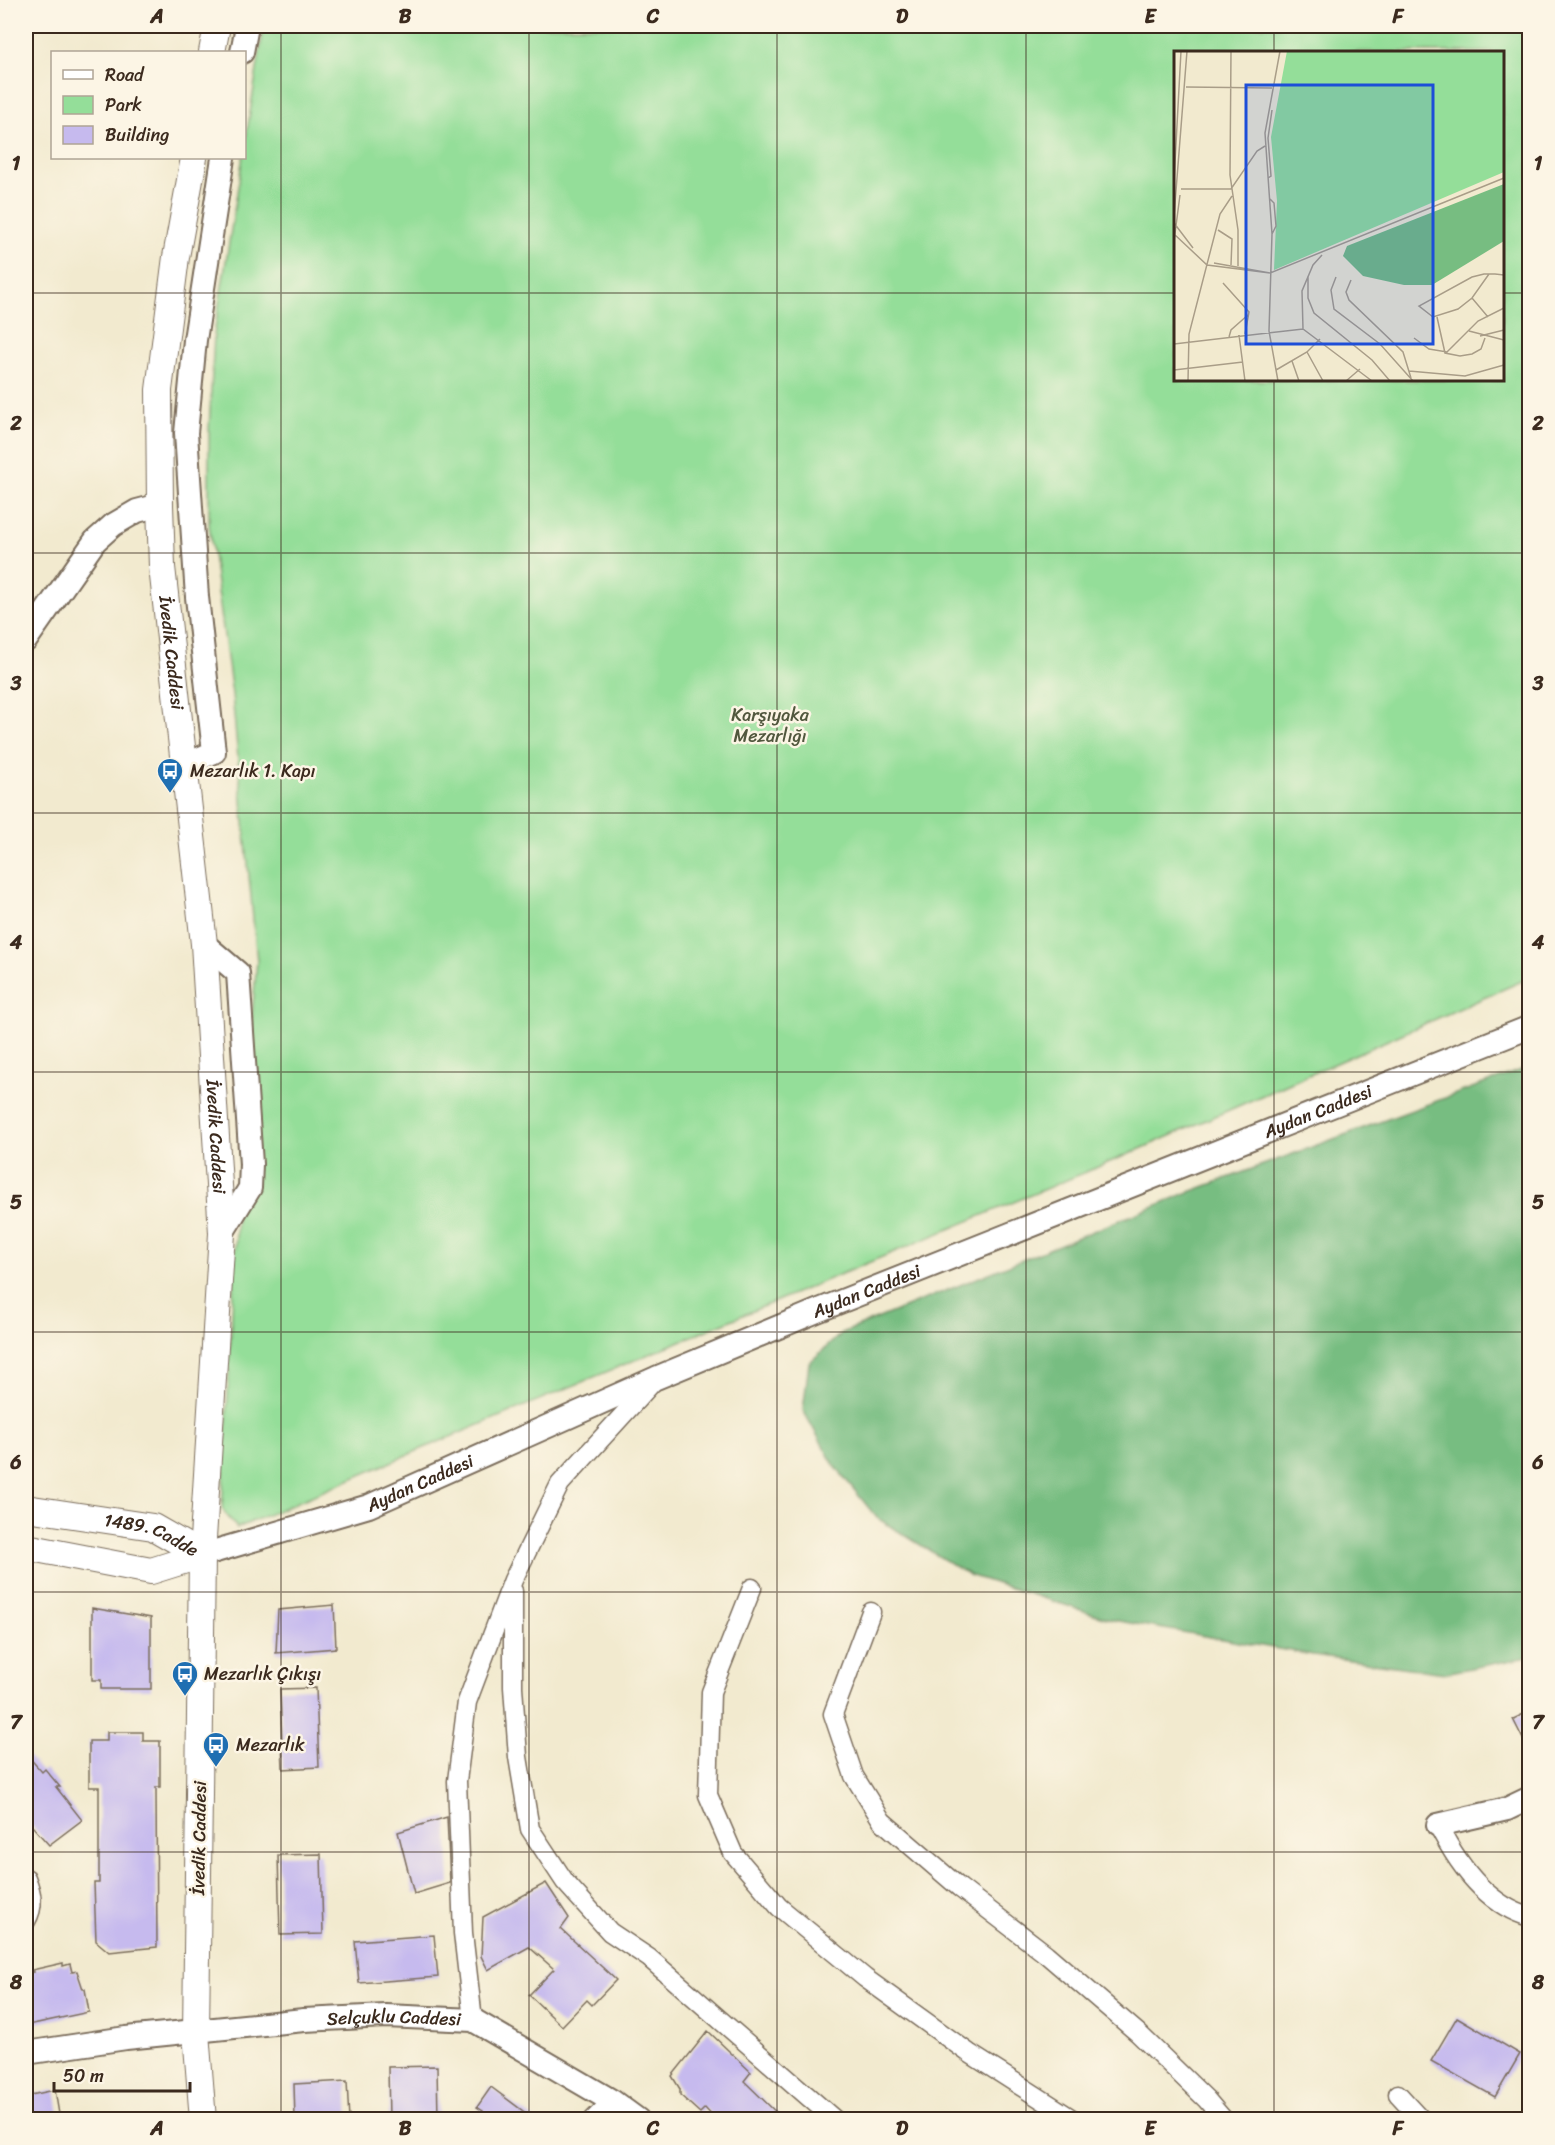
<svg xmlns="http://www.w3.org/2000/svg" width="1555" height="2145" font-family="Sriracha,sans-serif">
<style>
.green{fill:#94de99;stroke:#68845c;stroke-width:1.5;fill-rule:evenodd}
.forest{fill:#77bd81;stroke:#597450;stroke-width:1.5}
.building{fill:#c6baee}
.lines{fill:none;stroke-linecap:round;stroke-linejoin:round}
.minor-casing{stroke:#7b6d5c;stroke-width:21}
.tertiary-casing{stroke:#7b6d5c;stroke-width:26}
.secondary-casing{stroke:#7b6d5c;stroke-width:28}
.minor{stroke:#fff;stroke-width:18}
.tertiary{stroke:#fff;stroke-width:22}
.secondary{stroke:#fff;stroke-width:26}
.grid{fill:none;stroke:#3b2a1e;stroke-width:1.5;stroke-opacity:0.55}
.labels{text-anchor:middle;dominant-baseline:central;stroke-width:5;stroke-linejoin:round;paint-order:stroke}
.street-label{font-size:18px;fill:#3b2a1e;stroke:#fcf5e5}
.park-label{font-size:18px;fill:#51573d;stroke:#fcf5e5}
.poi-label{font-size:18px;fill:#3b2a1e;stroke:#fcf5e5;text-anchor:start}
.inset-road{fill:none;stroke:#a99d88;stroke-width:1.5}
.view{fill:#1d4ed8;fill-opacity:0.15;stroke:#1d4ed8;stroke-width:3}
.inset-edge{fill:none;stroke:#3b2a1e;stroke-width:3}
.neatline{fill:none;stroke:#3b2a1e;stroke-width:2}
.grid-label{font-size:20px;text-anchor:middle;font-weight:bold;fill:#3b2a1e}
</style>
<rect width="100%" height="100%" fill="#fcf5e5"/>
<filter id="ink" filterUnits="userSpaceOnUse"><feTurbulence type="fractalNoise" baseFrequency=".0167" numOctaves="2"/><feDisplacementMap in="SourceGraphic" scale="12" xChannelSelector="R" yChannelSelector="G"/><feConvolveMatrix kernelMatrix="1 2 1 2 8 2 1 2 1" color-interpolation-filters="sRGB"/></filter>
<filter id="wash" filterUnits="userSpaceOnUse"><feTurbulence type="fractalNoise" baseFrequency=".008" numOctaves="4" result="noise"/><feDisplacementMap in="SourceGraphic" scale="24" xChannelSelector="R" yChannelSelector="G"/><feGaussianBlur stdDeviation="1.35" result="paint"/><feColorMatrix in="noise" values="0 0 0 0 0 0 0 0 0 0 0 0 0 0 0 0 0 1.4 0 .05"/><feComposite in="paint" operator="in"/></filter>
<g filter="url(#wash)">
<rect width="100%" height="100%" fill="#f2eacf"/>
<path class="green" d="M264,26H1529V978L1129,1154L412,1453L237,1528L222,1509L241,1136L257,961L232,694L209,525V430L214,335ZM1176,52H1502V380H1176Z"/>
<polygon class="forest" points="1529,1067 1529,1657 1445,1673 1313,1655 1113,1620 969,1575 877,1518 834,1465 803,1410 809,1363 842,1333 1184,1194"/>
<g id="blocks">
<g class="building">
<polygon points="334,1605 336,1648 276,1653 278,1610"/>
<polygon points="92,1608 151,1618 151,1689 101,1689 101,1680 92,1680"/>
<polygon points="316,1688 319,1767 283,1769 280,1689"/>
<polygon points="1530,1711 1530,1753 1513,1719"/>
<polygon points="107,1732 143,1732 143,1741 160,1741 160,1787 156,1787 157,1947 109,1952 96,1941 94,1883 99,1883 99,1787 89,1787 89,1741 107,1741"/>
<polygon points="26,1754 42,1772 45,1769 60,1787 56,1787 82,1820 49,1845 33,1827 26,1824"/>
<polygon points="447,1817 450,1883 414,1894 398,1832"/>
<polygon points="321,1854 323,1934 280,1935 278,1855"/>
<polygon points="546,1883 569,1918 561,1929 616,1980 592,2005 587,2000 562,2026 529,1995 554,1969 529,1947 488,1970 481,1956 483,1917"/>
<polygon points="434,1935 438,1977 359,1983 355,1941"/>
<polygon points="63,1963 63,1966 70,1964 72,1972 77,1971 83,1989 85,1989 89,2012 28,2025 26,2014 26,1974 33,1972 32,1970"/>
<polygon points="1457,2017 1520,2054 1495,2097 1431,2061"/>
<polygon points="708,2031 751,2072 744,2081 784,2120 716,2120 705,2108 700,2113 680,2095 680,2089 672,2076"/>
<polygon points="437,2066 438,2120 389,2120 388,2067"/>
<polygon points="347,2081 349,2120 295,2120 294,2084"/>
<polygon points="491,2087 535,2120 477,2120 483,2111 477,2107"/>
<polygon points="55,2090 60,2120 26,2120 26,2096"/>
</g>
</g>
</g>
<g filter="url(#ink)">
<use href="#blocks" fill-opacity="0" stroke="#7b6d5c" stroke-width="1.5"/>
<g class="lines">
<g class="minor-casing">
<g id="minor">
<polyline points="752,1588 711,1692 708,1795 733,1853 779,1907 865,1978 969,2053 1074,2120"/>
<polyline points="513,1591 513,1687 518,1757 530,1829 565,1882 610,1932 649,1958 835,2120"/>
<polyline points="871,1612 833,1714 854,1776 882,1821 960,1888 1046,1954 1138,2033 1206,2099 1224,2120"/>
<path d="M1438,1825C1457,1863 1486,1905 1530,1917"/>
<path d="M26,1878C32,1893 35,1906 26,1921"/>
<polyline points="473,2020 463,1933 457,1781 467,1702 513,1580 560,1484 653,1382"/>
<polyline points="1398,2094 1422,2120"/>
<polyline points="593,2120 612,2101"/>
</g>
</g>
<g class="tertiary-casing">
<g id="tertiary">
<polyline points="242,52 247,26"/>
<polyline points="26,640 95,541 113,525 137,511 160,505"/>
<polyline points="185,765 214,752 197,597 186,433 195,340 223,158"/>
<polyline points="204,944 238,973 251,1164 250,1188 222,1233"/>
<path id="s1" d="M202,1555L369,1506L656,1378L817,1311L1530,1027"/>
<polyline points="1438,1825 1507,1809 1530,1798"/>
<path id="s2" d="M26,2053L126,2038L304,2020L386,2016L473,2020L612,2101L638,2120"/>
</g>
</g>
<g class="secondary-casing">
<g id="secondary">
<polyline points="212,52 217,26"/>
<path id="s3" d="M194,158L176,257L159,390L160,505L162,567L204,944L222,1233L202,1555L196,2033L203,2120"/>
<path id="s4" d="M26,1508L153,1527L202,1555"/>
<polyline points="26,1547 151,1571 202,1555"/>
</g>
</g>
<use href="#minor" class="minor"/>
<use href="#tertiary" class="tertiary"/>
<use href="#secondary" class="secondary"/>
</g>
</g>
<path class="grid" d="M281,26V2120M529,26V2120M777,26V2120M1026,26V2120M1274,26V52M26,293H1176M1502,293H1530M1274,380V2120M26,553H1530M26,813H1530M26,1072H1530M26,1332H1530M26,1592H1530M26,1852H1530"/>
<defs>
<g id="bus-pin" transform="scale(1.35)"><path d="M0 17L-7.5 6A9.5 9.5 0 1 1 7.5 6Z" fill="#1f6fb2" stroke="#fcf5e5"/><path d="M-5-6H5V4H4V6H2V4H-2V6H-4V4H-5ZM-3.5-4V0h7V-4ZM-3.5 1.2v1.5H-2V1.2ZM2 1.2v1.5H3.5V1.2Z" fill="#fff"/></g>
</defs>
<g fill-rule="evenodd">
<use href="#bus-pin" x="170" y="771"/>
<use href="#bus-pin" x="185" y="1674"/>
<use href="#bus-pin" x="216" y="1745"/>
</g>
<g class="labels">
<g class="street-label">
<text stroke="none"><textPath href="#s3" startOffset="498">İvedik Caddesi</textPath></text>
<text stroke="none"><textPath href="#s1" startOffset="1202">Aydan Caddesi</textPath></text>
<text stroke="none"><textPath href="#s3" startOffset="984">İvedik Caddesi</textPath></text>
<text stroke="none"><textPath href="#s1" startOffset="716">Aydan Caddesi</textPath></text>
<text stroke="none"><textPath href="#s1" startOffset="230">Aydan Caddesi</textPath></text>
<text stroke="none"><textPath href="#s4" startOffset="129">1489. Cadde</textPath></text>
<text transform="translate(199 1838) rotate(-89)">İvedik Caddesi</text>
<text stroke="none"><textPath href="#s2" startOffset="370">Selçuklu Caddesi</textPath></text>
</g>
<g class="park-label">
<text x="770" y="715">Karşıyaka<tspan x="770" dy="21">Mezarlığı</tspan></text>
</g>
<g class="poi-label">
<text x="190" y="771">Mezarlık 1. Kapı</text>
<text x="204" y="1674">Mezarlık Çıkışı</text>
<text x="236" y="1745">Mezarlık</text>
</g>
</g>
<g transform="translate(1174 51)">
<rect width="330" height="330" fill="#f2eacf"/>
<path d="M113,0H330V121L100,219L103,150L97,86Z" fill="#94de99"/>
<path d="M330,133V190L258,234H230L189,225L169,205L173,195Z" fill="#77bd81"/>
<path class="inset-road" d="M57,0L56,124L64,179V215M12,36L98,37M94,127L97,125L94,87L98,59M0,130L7,0M7,138H57L83,100L91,95M96,148L100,152L102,175L98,183M0,165L13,0M0,172L19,197M44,179L58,188L57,214M0,183L33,214L96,222M0,190L6,144M40,212L96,222M96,222L330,127M315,223L298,247L284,258L259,266L245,255L298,226L310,223H321L330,224M134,225V247L140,262L198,309L216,330M162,226L157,239L160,258L206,293L239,330M177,229L172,241L175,249L229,301L237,327M49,232L75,261L71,283M298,247L314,266M263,266L271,302L286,305L298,303L307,298L311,287M129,278L128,240L139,214L148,204M295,280L330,289M65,284L71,330M306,285L330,279M55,286L57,279L75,263M240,287L255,298L273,301L304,270L330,257M0,293L129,278L198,330M133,301L149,330M118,310L125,330M0,319L69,311M102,319L133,301L146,288M235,320L291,325L330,314M14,330L15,283L46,163L58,145M104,330L95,280L98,183L91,82L106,0M172,330L186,318"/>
<path class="view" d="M72,34H259V293H72Z"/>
<rect width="330" height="330" class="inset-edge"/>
</g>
<rect width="1555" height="2145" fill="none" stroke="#fcf5e5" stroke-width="66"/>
<rect x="51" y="51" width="195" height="108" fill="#fcf5e5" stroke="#afa495" stroke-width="1.5"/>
<rect x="63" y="70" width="30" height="9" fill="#ffffff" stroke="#afa495" stroke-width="1.5"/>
<text x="105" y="81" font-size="18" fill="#3b2a1e">Road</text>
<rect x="63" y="96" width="30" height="18" fill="#94de99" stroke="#afa495" stroke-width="1.5"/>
<text x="105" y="111" font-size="18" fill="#3b2a1e">Park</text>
<rect x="63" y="126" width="30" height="18" fill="#c6baee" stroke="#afa495" stroke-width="1.5"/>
<text x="105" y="141" font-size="18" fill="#3b2a1e">Building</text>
<path d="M54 2082v9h136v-9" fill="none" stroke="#3b2a1e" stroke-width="3"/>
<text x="63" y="2082" font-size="18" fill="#3b2a1e" stroke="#fcf5e5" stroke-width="4.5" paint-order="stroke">50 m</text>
<rect x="33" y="33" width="1489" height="2079" class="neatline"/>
<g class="grid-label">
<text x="157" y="23">A</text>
<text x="405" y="23">B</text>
<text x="653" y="23">C</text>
<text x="902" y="23">D</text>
<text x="1150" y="23">E</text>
<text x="1398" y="23">F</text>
<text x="16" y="170">1</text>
<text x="1538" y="170">1</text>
<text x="16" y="430">2</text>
<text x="1538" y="430">2</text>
<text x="16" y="690">3</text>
<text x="1538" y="690">3</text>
<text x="16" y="949">4</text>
<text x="1538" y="949">4</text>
<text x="16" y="1209">5</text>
<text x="1538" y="1209">5</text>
<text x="16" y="1469">6</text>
<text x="1538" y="1469">6</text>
<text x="16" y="1729">7</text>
<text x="1538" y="1729">7</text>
<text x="16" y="1989">8</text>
<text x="1538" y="1989">8</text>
<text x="157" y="2135">A</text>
<text x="405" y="2135">B</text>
<text x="653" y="2135">C</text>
<text x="902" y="2135">D</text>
<text x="1150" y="2135">E</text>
<text x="1398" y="2135">F</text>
</g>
</svg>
